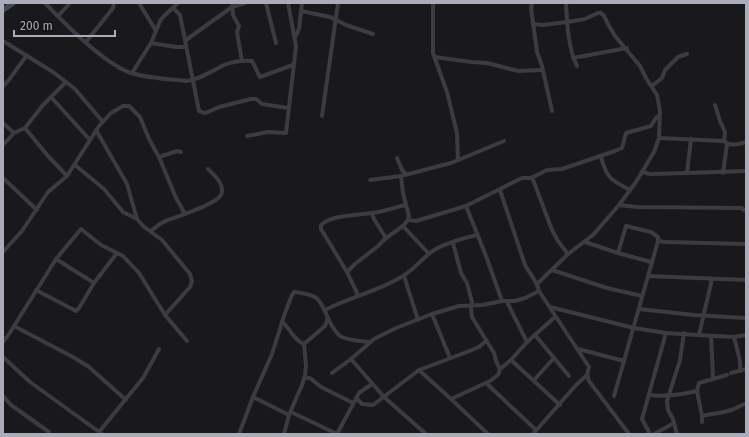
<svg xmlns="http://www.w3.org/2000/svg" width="749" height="437" font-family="'Fira Sans',sans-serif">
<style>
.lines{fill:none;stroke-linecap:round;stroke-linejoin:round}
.street{stroke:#3c3b42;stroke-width:4}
.secondary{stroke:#474750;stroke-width:5.5}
</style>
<rect width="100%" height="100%" fill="#19191b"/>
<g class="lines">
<g class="street">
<path d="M45,3C65,24 101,61 128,72C145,78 168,79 186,81C199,80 212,71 224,65C232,62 243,60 252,61L260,77L293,65"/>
<polyline points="139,3 156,31"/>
<polyline points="232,3 233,15 239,26 237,32 242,61"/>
<polyline points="266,3 276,43"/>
<polyline points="433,3 433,53 447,92 457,133 458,160"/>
<polyline points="532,3 531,8 537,52 542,66 552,111"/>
<path d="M566,3C567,22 568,49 577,66"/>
<polyline points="173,8 180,15 199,111 204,113 208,112 219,107 251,99 256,99 262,104 288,108"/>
<polyline points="301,11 330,17 346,25 373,34"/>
<polyline points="58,16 70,3"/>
<polyline points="533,24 543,25 567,22 585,19 598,13 601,13 604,16 609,26 615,36 640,66 646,78 657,95 660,111 659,138 654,152 636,182 619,205 593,235 568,254 537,284"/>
<polyline points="295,37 299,29 302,3"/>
<polyline points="186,40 232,7 245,3"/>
<polyline points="3,41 53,72 75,89 103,122"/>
<polyline points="86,42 113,8 114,3"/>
<polyline points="151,43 176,47 185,47"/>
<polyline points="435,57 471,62 487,63 518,71 542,70"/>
<polyline points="573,58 627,48"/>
<polyline points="132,73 151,43 160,21 163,17 178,3"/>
<polyline points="3,86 8,81 27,55"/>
<polyline points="652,86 662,78 665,70 678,57 687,54"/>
<polyline points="51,97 90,140"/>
<polyline points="715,105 720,121 725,132 724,141"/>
<polyline points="322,116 338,3"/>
<polyline points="3,123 14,133"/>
<polyline points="25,128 48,156 67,176"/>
<polyline points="96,130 127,184 137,219"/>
<polyline points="247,136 268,132 286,133 296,46 288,3"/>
<path d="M659,138L724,141C730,147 739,144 746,142"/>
<polyline points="3,145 14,133 25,128 43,105 66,82"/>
<polyline points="159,157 177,151 181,152"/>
<path d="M601,157C607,179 611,180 630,190"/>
<polyline points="397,158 402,170 406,174"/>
<polyline points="75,165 104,189 123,212 137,219 143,226 162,240 190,274 192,281 190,287 165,315"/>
<polyline points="643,172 650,174 687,173 746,171"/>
<polyline points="687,173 691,139"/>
<polyline points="723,173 727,144"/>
<polyline points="401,176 403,193 409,216 408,220"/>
<polyline points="532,177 552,230 558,241 568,254"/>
<polyline points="3,178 37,210"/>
<polyline points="370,180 401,176 451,163 504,141"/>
<path d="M500,190L525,265C530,274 537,281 539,291L589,367L587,375L589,381L629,434"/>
<polyline points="619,205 637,207 741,208 746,211"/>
<polyline points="466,206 486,256 502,301"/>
<polyline points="372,213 374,219 386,238"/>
<polyline points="403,226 429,254"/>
<path d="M151,231C156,227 160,223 166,221C178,216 215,205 221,195C226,186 214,174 208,169"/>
<polyline points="585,242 618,253 651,262"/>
<polyline points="453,243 461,273 467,283 472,302 471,309 472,317 494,353 496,361 500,369"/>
<polyline points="3,252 22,231 48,192 67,176 99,126 111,113 123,106 129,106 140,117 149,139 159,157 176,198 185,214"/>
<polyline points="618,253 626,226 651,232 658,237 658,241 665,242 746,244"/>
<polyline points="56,259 94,283"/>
<polyline points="552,270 607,288 642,296"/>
<polyline points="347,272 355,264 378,246 386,238 403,226 408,220 416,221 466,206 522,178 531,178 547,170 562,169 615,151 622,148 626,133 651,126 656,118 660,115"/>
<polyline points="404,276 418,320"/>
<polyline points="648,276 746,280"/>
<polyline points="36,290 76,311 79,308 94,283 117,253"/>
<path d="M358,295L347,272L321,229V225C330,215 359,215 372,213C383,212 395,207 406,205"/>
<polyline points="507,302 527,342"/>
<polyline points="550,307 634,328 666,333 714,336 734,337 746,335"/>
<polyline points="639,309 694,315 746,318"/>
<path d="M325,310C350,297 379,291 403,276C415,269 423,257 434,250C446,243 464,238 477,235"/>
<polyline points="432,314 450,358"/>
<path d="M282,322C291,329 293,340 304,344"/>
<polyline points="14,326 73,357 89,367 126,400"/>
<polyline points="535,335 569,376"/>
<polyline points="699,335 712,279"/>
<polyline points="711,336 713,378"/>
<polyline points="734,337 740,361 740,371"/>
<polyline points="3,342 9,334 56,259 81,229 101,245 123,256 139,273 165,315 187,341"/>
<polyline points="578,349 624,361"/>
<polyline points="3,357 30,382 102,434"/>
<polyline points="351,359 384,397 426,434"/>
<polyline points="511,360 560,405"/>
<polyline points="419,370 451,399 488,434"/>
<polyline points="332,373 351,359 374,339 396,328 432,314 459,306 483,305 502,301 515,301 525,298 539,291"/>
<polyline points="731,373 746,369"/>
<polyline points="304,378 310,378 321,387 353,403"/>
<polyline points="534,380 554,358"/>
<polyline points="486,383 536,430"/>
<polyline points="697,391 702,416 702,422"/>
<path d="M649,395C666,397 680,395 697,391L699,383L727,375"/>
<polyline points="3,396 11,405 49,432"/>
<polyline points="614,396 658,241"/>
<polyline points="253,397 289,415"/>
<polyline points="356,398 362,404 373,405 419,370 467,352 479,347 486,341"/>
<polyline points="451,399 490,381 498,375 500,369 511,360 527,342 555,317"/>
<polyline points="291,412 337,434"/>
<path d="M702,416C711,414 722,413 731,410C737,408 740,405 746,404"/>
<polyline points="99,432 143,378 159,349"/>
<path d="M239,434L253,397L272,354L285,313L292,295L294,292C325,295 319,303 332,326C335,330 337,335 342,337C351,341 361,341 370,342"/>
<polyline points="284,434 289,415 302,385 305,376 306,366 304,344 325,326 328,318"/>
<polyline points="337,434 359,393 372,384"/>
<polyline points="533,434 576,385 587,375"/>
<polyline points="650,434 642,419 666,333"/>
<polyline points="654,434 674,423"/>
<polyline points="677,434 673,419 668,410 667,401 680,360 684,333"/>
</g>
<polyline class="secondary" points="3,10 13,3"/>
</g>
<rect width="749" height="437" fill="none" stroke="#aaabbb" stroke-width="8"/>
<path d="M14 30v6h101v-6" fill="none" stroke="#aaabbb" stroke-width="2"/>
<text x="20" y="30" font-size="12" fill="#aaabbb" stroke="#141416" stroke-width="3" paint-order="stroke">200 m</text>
</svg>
